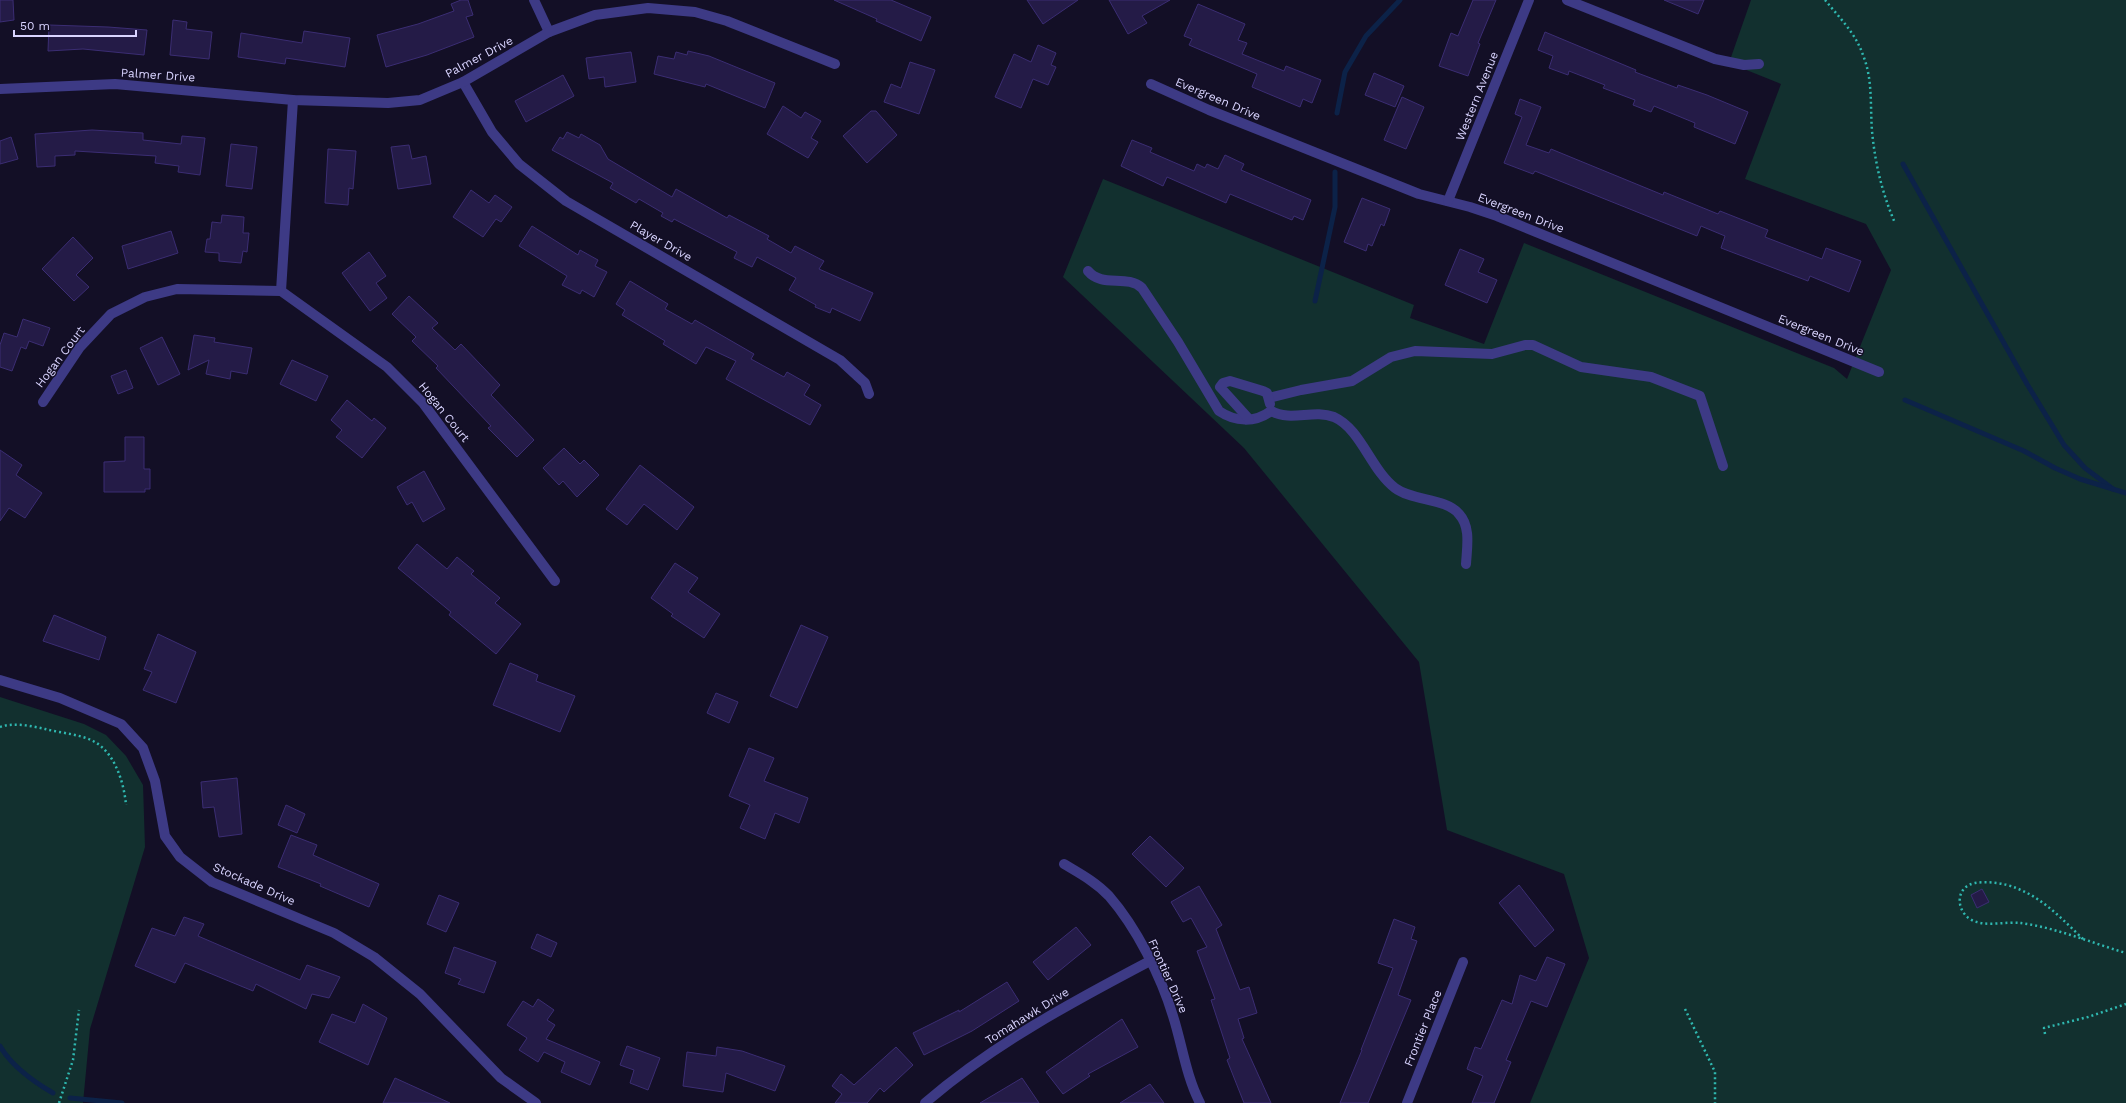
<svg xmlns="http://www.w3.org/2000/svg" width="2126" height="1103" font-family="'Work Sans',sans-serif">
<style>
.green{fill:#12302f}
.lines{fill:none;stroke-linecap:round;stroke-linejoin:round}
.stream{stroke:#0c2248;stroke-width:5}
.building{fill:#241b47;stroke:#3b2d73}
.path{stroke:#2fb8b0;stroke-width:2.5;stroke-dasharray:2 3;stroke-linecap:butt}
.minor{stroke:#3d3a85;stroke-width:10}
.labels{text-anchor:middle;dominant-baseline:central;stroke-width:3;stroke-linejoin:round;paint-order:stroke}
.street-label{font-size:12px;fill:#d9d4ff;stroke:#130f26}
</style>
<rect width="100%" height="100%" fill="#130f26"/>
<g class="green">
<polygon points="1751,0 2126,0 2126,1103 1530,1103 1589,958 1564,874 1447,830 1419,662 1244,448 1063,277 1103,179 1414,305 1410,318 1484,344 1524,243 1834,368 1847,379 1891,270 1866,224 1745,179 1781,84 1729,63"/>
<polygon points="0,697 84,724 106,735 126,756 143,785 145,847 90,1029 83,1103 0,1103"/>
</g>
<g class="lines">
<g class="stream">
<polyline points="1337,113 1345,72 1366,36 1400,0"/>
<polyline points="1903,164 2027,384 2064,445 2085,468 2113,489"/>
<polyline points="1315,301 1335,207 1335,172"/>
<polyline points="1905,400 2024,451 2055,468 2080,479 2126,493"/>
<path d="M0,1046C11,1065 34,1082 53,1093"/>
<polyline points="70,1098 122,1103"/>
</g>
</g>
<g class="building">
<polygon points="0,0 13,0 14,20 0,22"/>
<polygon points="461,0 468,0 473,15 466,17 474,37 427,55 386,67 377,35 418,24 454,11 451,4"/>
<polygon points="834,0 891,0 931,17 921,41 876,21 877,19"/>
<polygon points="1027,0 1078,0 1043,24"/>
<polygon points="1109,0 1170,0 1142,16 1147,23 1128,34"/>
<polygon points="1473,0 1496,0 1478,43 1480,44 1468,76 1439,66 1451,33 1458,36"/>
<polygon points="1664,0 1704,0 1698,14"/>
<polygon points="1198,4 1245,24 1238,40 1247,43 1242,54 1284,71 1286,66 1321,80 1312,103 1303,99 1300,107 1252,87 1257,74 1189,45 1192,39 1184,36"/>
<polygon points="173,20 187,22 186,29 212,32 209,59 170,55"/>
<polygon points="49,25 108,27 147,30 144,55 83,49 48,51"/>
<polygon points="304,31 350,38 345,67 286,58 285,64 238,57 241,33 302,43"/>
<polygon points="1545,32 1636,70 1635,72 1677,88 1678,85 1707,95 1748,112 1735,144 1694,127 1695,123 1654,106 1651,112 1633,105 1635,100 1603,88 1605,85 1569,71 1568,75 1549,68 1553,56 1538,50"/>
<polygon points="1038,45 1056,53 1051,65 1056,67 1048,85 1033,79 1021,108 995,97 1014,54 1031,62"/>
<polygon points="688,51 709,56 775,83 765,108 706,84 705,87 654,74 658,56 674,59 676,52 687,55"/>
<polygon points="631,52 636,82 605,87 604,77 589,79 586,58"/>
<polygon points="910,62 935,70 919,114 884,102 891,84 901,88"/>
<polygon points="1374,73 1404,86 1395,107 1365,95"/>
<polygon points="563,75 574,96 526,122 515,101"/>
<polygon points="1402,97 1424,107 1406,149 1384,140"/>
<polygon points="1520,99 1541,107 1526,145 1549,153 1551,149 1663,195 1664,192 1718,214 1720,211 1768,230 1765,237 1822,259 1826,248 1861,261 1849,292 1810,276 1808,281 1721,248 1725,236 1701,226 1697,236 1535,171 1533,174 1504,163 1522,117 1515,114"/>
<polygon points="783,106 801,118 805,112 821,121 811,138 818,142 808,158 767,134"/>
<polygon points="871,111 876,111 897,135 867,163 843,136"/>
<polygon points="92,130 143,133 143,140 181,144 182,136 205,138 200,175 178,172 179,166 155,163 156,156 75,151 75,155 55,156 55,166 37,167 35,134"/>
<polygon points="567,132 579,138 581,134 600,145 608,159 672,197 676,189 727,218 729,215 769,236 767,239 791,253 795,246 824,261 819,269 873,293 860,321 832,308 830,313 815,307 816,305 789,290 796,278 757,257 752,267 734,258 737,252 674,219 672,222 661,216 663,213 639,199 636,203 610,188 613,183 552,150 560,137 563,139"/>
<polygon points="11,137 18,159 0,164 0,141"/>
<polygon points="1132,140 1152,148 1150,152 1194,171 1197,164 1205,168 1207,164 1218,169 1225,155 1244,164 1241,170 1311,200 1303,220 1294,216 1292,220 1230,194 1226,203 1167,177 1163,186 1121,166"/>
<polygon points="231,144 257,147 252,189 226,186"/>
<polygon points="409,145 412,159 426,156 431,184 398,189 391,147"/>
<polygon points="328,149 356,151 353,189 349,188 348,205 325,203"/>
<polygon points="471,190 489,203 495,195 512,207 501,222 496,219 483,237 453,217"/>
<polygon points="1362,198 1390,209 1384,226 1381,224 1372,246 1368,244 1366,251 1344,242"/>
<polygon points="222,215 244,217 243,233 249,233 247,252 243,251 241,263 219,261 219,253 205,252 207,239 210,239 212,222 221,223"/>
<polygon points="532,226 578,255 580,250 598,260 595,266 607,272 594,297 582,290 580,294 562,285 567,276 519,246"/>
<polygon points="171,231 178,253 128,269 122,246"/>
<polygon points="73,237 93,258 76,275 89,287 74,301 42,269"/>
<polygon points="1460,249 1484,259 1478,272 1497,280 1487,303 1445,285"/>
<polygon points="369,252 386,276 376,283 387,298 370,311 342,273"/>
<polygon points="630,281 668,304 665,309 692,324 695,320 754,354 751,359 784,377 787,372 810,385 804,395 821,405 810,425 726,379 736,361 706,347 696,364 663,344 665,341 622,315 625,310 616,304"/>
<polygon points="409,296 438,323 432,328 455,350 461,344 500,385 491,395 534,440 517,457 488,428 491,426 436,368 438,366 412,341 416,337 392,314"/>
<polygon points="23,319 50,328 43,346 29,341 26,349 21,347 12,371 0,367 0,345 4,333 17,337"/>
<polygon points="194,335 215,338 214,342 252,348 247,374 231,371 230,379 206,374 209,360 188,370"/>
<polygon points="162,337 180,374 158,385 140,348"/>
<polygon points="292,360 328,376 316,401 280,384"/>
<polygon points="126,370 133,388 118,394 111,376"/>
<polygon points="347,400 372,421 374,418 386,428 362,458 336,437 342,430 331,420"/>
<polygon points="125,437 144,437 144,469 150,469 150,489 145,489 145,492 104,492 104,462 125,461"/>
<polygon points="564,448 580,464 584,460 599,475 577,497 563,481 559,485 543,468"/>
<polygon points="0,450 22,465 16,475 42,493 25,518 9,508 0,521"/>
<polygon points="640,465 694,507 677,530 644,504 627,525 606,509"/>
<polygon points="424,471 445,509 423,522 412,502 407,505 397,487"/>
<polygon points="417,544 447,569 457,557 474,571 471,574 500,598 495,603 521,624 496,654 449,615 451,612 398,568"/>
<polygon points="675,563 698,578 688,592 720,614 704,638 671,616 673,614 651,598"/>
<polygon points="54,615 106,637 99,660 43,641"/>
<polygon points="801,625 828,637 797,708 770,696"/>
<polygon points="158,634 196,652 176,703 143,690 152,672 144,669"/>
<polygon points="510,663 538,675 536,681 575,696 560,732 493,705"/>
<polygon points="716,693 738,702 729,723 707,713"/>
<polygon points="749,748 774,758 764,781 808,798 799,823 775,813 765,839 740,828 750,805 729,796"/>
<polygon points="237,778 242,834 219,837 214,807 203,808 201,782"/>
<polygon points="286,805 305,814 297,833 278,825"/>
<polygon points="291,835 317,845 313,855 379,884 369,907 320,886 321,884 278,867"/>
<polygon points="1150,836 1184,868 1166,887 1132,854"/>
<polygon points="1519,885 1554,930 1535,947 1499,903"/>
<polygon points="1199,886 1222,925 1216,929 1240,990 1249,987 1257,1013 1238,1019 1244,1038 1242,1039 1271,1103 1244,1103 1227,1060 1230,1058 1211,1000 1215,999 1197,951 1207,947 1191,918 1183,922 1171,902"/>
<polygon points="1982,889 1989,902 1977,908 1971,895"/>
<polygon points="439,895 459,903 446,932 427,924"/>
<polygon points="184,917 204,924 198,936 300,980 307,965 340,977 329,998 312,994 306,1009 256,984 253,991 185,963 175,983 135,966 152,928 175,936"/>
<polygon points="1394,919 1415,927 1411,939 1417,941 1398,995 1411,1000 1368,1103 1340,1103 1362,1050 1361,1050 1393,968 1378,963"/>
<polygon points="1076,927 1091,945 1048,980 1033,962"/>
<polygon points="537,934 557,943 551,957 531,948"/>
<polygon points="454,947 496,962 484,993 458,984 461,979 445,973"/>
<polygon points="1547,957 1565,964 1547,1007 1531,1001 1506,1060 1511,1062 1494,1103 1472,1103 1483,1076 1467,1069 1475,1047 1481,1049 1502,1000 1512,1004 1520,975 1536,981"/>
<polygon points="1007,982 1019,1001 972,1031 924,1055 913,1033 959,1010 959,1012"/>
<polygon points="538,999 554,1010 547,1020 555,1025 546,1039 600,1062 590,1085 561,1072 565,1062 544,1052 538,1062 519,1050 527,1038 507,1025 523,1001 533,1007"/>
<polygon points="363,1004 387,1018 368,1065 319,1042 332,1014 355,1023"/>
<polygon points="1122,1019 1138,1047 1088,1074 1090,1076 1063,1094 1046,1072"/>
<polygon points="627,1046 660,1058 648,1090 630,1083 634,1070 620,1065"/>
<polygon points="717,1047 742,1051 785,1066 775,1091 726,1073 723,1092 683,1086 687,1052 716,1056"/>
<polygon points="896,1047 913,1065 884,1092 880,1088 867,1103 835,1103 842,1094 832,1086 841,1074 854,1085"/>
<polygon points="395,1078 450,1103 383,1103"/>
<polygon points="1022,1078 1039,1103 980,1103"/>
<polygon points="1150,1084 1164,1103 1120,1103"/>
</g>
<g class="lines">
<g class="path">
<path d="M1825,0C1839,17 1856,34 1863,55C1873,80 1870,105 1872,131C1875,163 1882,193 1895,223"/>
<path d="M0,727C14,722 31,726 45,729C61,733 79,734 93,741C115,752 124,783 126,805"/>
<path d="M2083,939C2063,920 2043,898 2016,888C2004,883 1988,881 1975,883C1955,887 1956,910 1970,919C1984,928 2006,921 2021,923C2057,928 2092,943 2126,953"/>
<polyline points="1685,1009 1715,1072 1715,1103"/>
<polyline points="2045,1034 2044,1028 2088,1017 2126,1004"/>
<polyline points="59,1103 73,1060 79,1010"/>
</g>
<g class="minor">
<polyline points="534,0 549,32"/>
<polyline points="1567,0 1715,59 1744,65 1759,64"/>
<polyline points="463,82 492,132 519,164 566,201 840,360 865,383 869,394"/>
<polyline points="1151,84 1209,110 1419,194 1470,207 1497,216 1879,372"/>
<polyline points="0,89 115,84 293,100 388,103 420,100 463,82 549,32 595,15 648,8 695,12 727,21 835,64"/>
<polyline points="1448,201 1529,0"/>
<path d="M1088,271C1102,288 1127,274 1142,288L1178,342L1219,411C1235,422 1255,423 1271,411"/>
<polyline points="281,291 293,100"/>
<polyline points="1269,398 1301,390 1352,381 1391,357 1415,351 1492,354 1525,345 1533,345 1581,367 1651,377 1700,396 1723,466"/>
<polyline points="43,402 80,347 111,314 145,297 177,289 281,291 387,367 423,403 555,581"/>
<path d="M1271,411C1291,422 1313,409 1334,417C1361,429 1371,470 1395,488C1412,501 1446,498 1459,514C1471,527 1467,547 1466,564"/>
<polyline points="1249,419 1220,387 1223,383 1230,381 1263,391 1267,393 1270,404"/>
<polyline points="0,680 60,698 121,724 143,748 155,781 165,836 180,857 212,882 334,933 374,957 420,994 501,1078 536,1103"/>
<path d="M1064,864C1079,873 1096,882 1109,896C1136,927 1161,976 1173,1016C1182,1044 1186,1076 1200,1103"/>
<path d="M925,1103C992,1045 1072,1002 1150,961"/>
<polyline points="1407,1103 1463,962"/>
</g>
</g>
<g class="labels">
<g class="street-label">
<text transform="translate(479 57) rotate(-28)">Palmer Drive</text>
<text transform="translate(158 75) rotate(4)">Palmer Drive</text>
<text transform="translate(1477 96) rotate(-68)">Western Avenue</text>
<text transform="translate(1218 99) rotate(23)">Evergreen Drive</text>
<text transform="translate(1521 213) rotate(21)">Evergreen Drive</text>
<text transform="translate(661 241) rotate(30)">Player Drive</text>
<text transform="translate(1821 335) rotate(22)">Evergreen Drive</text>
<text transform="translate(60 357) rotate(-53)">Hogan Court</text>
<text transform="translate(444 412) rotate(51)">Hogan Court</text>
<text transform="translate(254 884) rotate(24)">Stockade Drive</text>
<text transform="translate(1168 976) rotate(66)">Frontier Drive</text>
<text transform="translate(1027 1016) rotate(-32)">Tomahawk Drive</text>
<text transform="translate(1423 1028) rotate(-68)">Frontier Place</text>
</g>
</g>
<path d="M14 30v6h122v-6" fill="none" stroke="#d9d4ff" stroke-width="2"/>
<text x="20" y="30" font-size="12" fill="#d9d4ff" stroke="#130f26" stroke-width="3" paint-order="stroke">50 m</text>
</svg>
